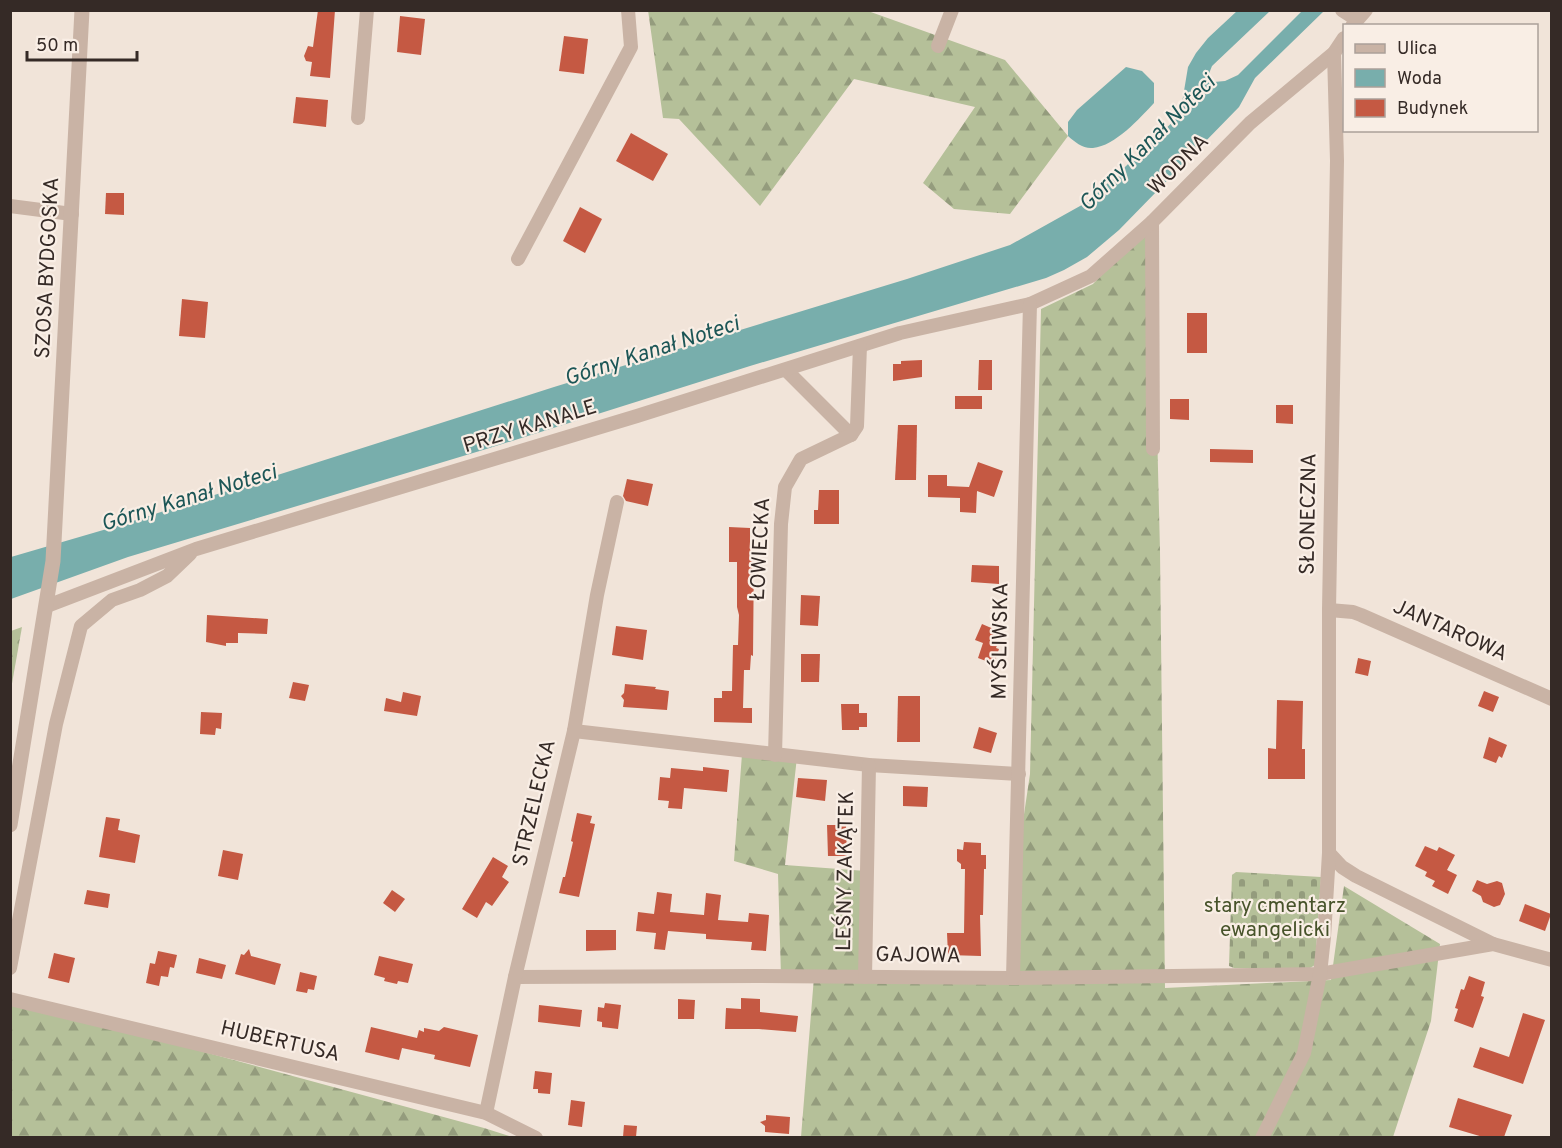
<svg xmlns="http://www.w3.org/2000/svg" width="1562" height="1148" font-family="Overpass,sans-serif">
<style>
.forest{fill:url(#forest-firs)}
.cemetery{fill:url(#cemetery-stones)}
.park{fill:url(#park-crowns)}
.water{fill:#78aeac}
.building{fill:#c55943}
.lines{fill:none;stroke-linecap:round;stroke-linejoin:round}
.minor{stroke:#c9b3a5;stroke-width:14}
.tertiary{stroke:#c9b3a5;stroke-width:15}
.labels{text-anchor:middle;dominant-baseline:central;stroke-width:4.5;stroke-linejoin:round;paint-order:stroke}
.street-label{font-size:21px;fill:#352a26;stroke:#f9eee5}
.park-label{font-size:21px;fill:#47532a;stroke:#f9eee5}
.water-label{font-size:22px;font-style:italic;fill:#1c5656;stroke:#f9eee5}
</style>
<defs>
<pattern id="forest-firs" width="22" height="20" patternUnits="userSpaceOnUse" patternTransform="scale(1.5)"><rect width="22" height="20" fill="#b5c099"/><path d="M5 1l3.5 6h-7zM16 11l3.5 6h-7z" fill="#949c7d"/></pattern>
<pattern id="cemetery-stones" width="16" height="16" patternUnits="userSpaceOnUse" patternTransform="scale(1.5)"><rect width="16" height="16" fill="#b5c099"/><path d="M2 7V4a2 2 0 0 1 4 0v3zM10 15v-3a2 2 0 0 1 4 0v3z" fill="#949c7d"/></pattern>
<pattern id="park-crowns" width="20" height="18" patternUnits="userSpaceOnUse" patternTransform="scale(1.5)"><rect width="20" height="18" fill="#b5c099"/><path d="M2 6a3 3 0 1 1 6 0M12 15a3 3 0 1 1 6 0" fill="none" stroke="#949c7d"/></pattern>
</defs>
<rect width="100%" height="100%" fill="#f1e4d9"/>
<g class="forest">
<polygon points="648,10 868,11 1005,60 1068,136 1010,214 954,209 923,183 975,107 854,79 760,206 679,119 663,118"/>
<polygon points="1152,222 1160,551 1165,988 1331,980 1344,886 1440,944 1431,1021 1393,1137 801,1137 814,977 781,976 778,874 734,861 742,754 797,757 785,865 866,871 865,977 1017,983 1016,868 1030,774 1041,309 1093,284"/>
<polygon points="13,1000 484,1128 512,1137 11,1138 10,1010"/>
</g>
<polygon class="cemetery" points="1236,872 1321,877 1315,965 1310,968 1234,968 1229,966 1232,875"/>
<polygon class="park" points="22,627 11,689 11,631"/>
<g class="water">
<polygon points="1237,11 1270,11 1212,66 1208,76 1214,82 1225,81 1238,75 1302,11 1324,11 1255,78 1239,107 1119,230 1087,257 1064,270 1046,278 750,366 483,450 128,557 11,599 11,557 117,526 554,387 907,279 1010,245 1089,201 1180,115 1188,67 1196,53 1208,38"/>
<path d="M1126,67L1142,71L1154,83V103C1140,118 1115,146 1093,148C1083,149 1075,142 1068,136V122L1077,110Z"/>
</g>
<g class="building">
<polygon points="318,10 335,10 330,78 310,76 312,62 306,61 304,56 308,46 313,47"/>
<polygon points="400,16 425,19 421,55 397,52"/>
<polygon points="564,36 588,39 584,74 559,71"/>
<polygon points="296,97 328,100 326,127 293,123"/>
<polygon points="631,133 668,154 653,181 616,161"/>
<polygon points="106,193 124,193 124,215 105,214"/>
<polygon points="580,207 602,219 585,253 563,241"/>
<polygon points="182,299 208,302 205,338 179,336"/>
<rect x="1187" y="313" width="20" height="40"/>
<polygon points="922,360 922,377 893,381 893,364 901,364 901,361"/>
<polygon points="979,360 992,360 992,390 978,390"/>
<rect x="955" y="396" width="27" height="13"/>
<polygon points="1170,399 1189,399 1189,420 1170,419"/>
<polygon points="1276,405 1293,405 1293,424 1276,423"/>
<polygon points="898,425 917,425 916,480 895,480"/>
<polygon points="1210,449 1253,450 1253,463 1210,462"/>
<polygon points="978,462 1003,471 994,497 977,491 976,513 960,512 960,498 928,497 928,475 947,475 947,486 969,487"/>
<polygon points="627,479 653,484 648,506 626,501 623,496"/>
<polygon points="819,490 839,490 839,524 814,524 814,510 818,510"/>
<polygon points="729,527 750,528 750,549 754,549 753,656 751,655 750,670 744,670 743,708 752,708 752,723 714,722 714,698 722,698 722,691 732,691 733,645 738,645 739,615 737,607 737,562 729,562"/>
<polygon points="972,565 999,566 999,584 971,582"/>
<polygon points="801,595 820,596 818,626 800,625"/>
<polygon points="207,615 268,619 267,634 238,633 238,643 226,643 226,646 206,642"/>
<polygon points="982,624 996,630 992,640 998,643 996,648 999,649 994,664 978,658 983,643 975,640"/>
<polygon points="616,626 647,630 643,660 612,655"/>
<polygon points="801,654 820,654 819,682 801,682"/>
<polygon points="1358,658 1371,661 1368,676 1355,673"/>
<polygon points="293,682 309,685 305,701 289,698"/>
<polygon points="625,684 656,687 655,689 669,691 667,710 623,707 624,700 621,696 624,693"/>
<polygon points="1484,691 1499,697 1493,712 1478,706"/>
<polygon points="403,692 421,696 417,716 384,711 386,698 401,702"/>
<polygon points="898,696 920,696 920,742 897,742"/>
<polygon points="1277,700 1303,701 1302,749 1305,749 1305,779 1268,779 1268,748 1276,749"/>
<polygon points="841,704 859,704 859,713 867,713 867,727 859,727 859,730 842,730"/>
<polygon points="201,712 222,713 221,729 216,728 215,735 200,734"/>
<polygon points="979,727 997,733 991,753 973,748"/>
<polygon points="1489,737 1507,745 1502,758 1499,756 1496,763 1483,758"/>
<polygon points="703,767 729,770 727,792 684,788 682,809 668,808 669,801 658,800 660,777 670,778 671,768 703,771"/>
<polygon points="798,778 827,780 825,801 796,797"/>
<polygon points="903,786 928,787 927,807 903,806"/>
<polygon points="577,813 592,816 590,823 595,824 579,897 559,893 563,877 565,877 573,842 571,841"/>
<polygon points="106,817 120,819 118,830 140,835 135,863 99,857"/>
<polygon points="827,825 846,825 847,856 828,856"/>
<polygon points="964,842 981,843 981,855 986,855 986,869 984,869 983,915 980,915 981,956 948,955 947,933 964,933 965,869 961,869 961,864 957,861 957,849 963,850"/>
<polygon points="1425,846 1437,851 1439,847 1455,855 1447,870 1457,875 1448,894 1432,886 1435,881 1425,876 1427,872 1415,866"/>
<polygon points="223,850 243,854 238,880 218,876"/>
<polygon points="493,857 508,866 502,877 509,882 492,906 486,902 477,918 462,909"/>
<polygon points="1477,880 1487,884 1497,881 1502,883 1505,894 1500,905 1494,907 1483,902 1481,896 1472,891"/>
<polygon points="87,890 110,894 108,908 84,904"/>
<polygon points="392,890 405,899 395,912 383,903"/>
<polygon points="657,892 672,894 670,912 704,915 706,893 721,895 718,920 748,922 749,913 769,915 766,951 751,950 752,942 706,939 706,934 668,931 665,950 654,949 656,933 636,931 638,912 654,914"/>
<polygon points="1525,904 1551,914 1545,931 1519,921"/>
<polygon points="586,930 616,930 616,950 586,951"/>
<polygon points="249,949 251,956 281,964 275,985 235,974 241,954 244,955"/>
<polygon points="158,951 177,955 174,968 170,967 168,977 161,976 159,986 146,983 150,963 155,964"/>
<polygon points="54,953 75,958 69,983 48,978"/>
<polygon points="379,956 413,964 408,983 398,981 397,984 384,981 385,978 374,975"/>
<polygon points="199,958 226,965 222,979 196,973"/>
<polygon points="300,972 317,976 314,990 308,989 307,993 296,991"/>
<polygon points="1469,976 1485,982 1481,996 1484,997 1473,1028 1454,1021 1458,1009 1455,1008 1461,989 1464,990"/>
<polygon points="741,998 760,999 760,1012 798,1016 796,1032 759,1029 725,1029 726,1008 741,1009"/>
<polygon points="678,999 695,1000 694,1019 678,1019"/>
<polygon points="605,1003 621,1005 618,1029 602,1027 602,1022 597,1021 598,1007 604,1008"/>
<polygon points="539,1005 582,1010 580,1027 538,1022"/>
<polygon points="1523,1013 1545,1020 1523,1084 1473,1067 1480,1047 1509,1057"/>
<polygon points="371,1027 417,1038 419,1030 424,1032 424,1028 439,1031 444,1027 478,1035 470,1067 434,1059 435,1055 402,1048 399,1060 365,1052"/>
<polygon points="535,1071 552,1073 550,1094 538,1093 538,1089 533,1089"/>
<polygon points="1458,1098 1512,1115 1504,1137 1483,1137 1449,1127"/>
<polygon points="571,1100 585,1102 582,1127 568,1125"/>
<polygon points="766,1115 790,1117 789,1134 765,1132 765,1126 760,1122 766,1120"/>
<polygon points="624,1125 637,1126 636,1137 623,1137"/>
</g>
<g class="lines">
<g class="minor">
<polyline points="1342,10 1356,19"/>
<polyline points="1352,26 1366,10"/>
<polyline points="938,46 952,10"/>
<polyline points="358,118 367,10"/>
<polyline points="10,206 72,214"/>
<polyline points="1152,222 1153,449"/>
<polyline points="518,259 631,47 628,10"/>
<polyline points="786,370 851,435"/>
<polyline points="47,606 196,549 637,416 900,333 1030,304 1091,276 1152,222 1250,123 1334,53 1344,38"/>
<polyline points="1329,610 1353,612 1361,615 1552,699"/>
<polyline points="574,731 869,765 1019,774"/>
<polyline points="775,755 781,524 785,487 801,459 851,435 857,426 860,346"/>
<polyline points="1329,853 1342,867 1356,876 1493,944"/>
<polyline points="10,968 56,724 81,626 112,600 140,590 167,576 190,554"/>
<polyline points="515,977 757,976 1013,978 1320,974 1493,944 1552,960"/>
<polyline points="865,977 869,765"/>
<polyline points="1013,978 1030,304"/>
<polyline points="10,999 486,1113 536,1138"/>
<polyline points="486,1113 515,977 574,731 597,595 617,502"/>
<polyline points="1262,1138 1304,1053 1320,974 1324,937 1329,853 1329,610 1337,161 1334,53"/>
</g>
<polyline class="tertiary" points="10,825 53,561 82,10"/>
</g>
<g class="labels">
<g class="street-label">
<text transform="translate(1179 165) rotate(-45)">WODNA</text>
<text transform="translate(48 268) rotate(-87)">SZOSA BYDGOSKA</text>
<text transform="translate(530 427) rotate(-17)">PRZY KANALE</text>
<text transform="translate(1309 514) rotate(-89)">SŁONECZNA</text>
<text transform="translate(761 549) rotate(-87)">ŁOWIECKA</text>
<text transform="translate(1450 631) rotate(24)">JANTAROWA</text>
<text transform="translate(1001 641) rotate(-89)">MYŚLIWSKA</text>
<text transform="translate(535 803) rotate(-77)">STRZELECKA</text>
<text transform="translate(846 871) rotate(-89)">LEŚNY ZAKĄTEK</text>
<text transform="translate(918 956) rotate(1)">GAJOWA</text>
<text transform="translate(280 1042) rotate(13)">HUBERTUSA</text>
</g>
<g class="park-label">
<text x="1275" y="906">stary cmentarz<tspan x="1275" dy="24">ewangelicki</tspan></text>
</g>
<g class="water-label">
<text transform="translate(1148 144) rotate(-45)">Górny Kanał Noteci</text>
<text transform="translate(652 352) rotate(-18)">Górny Kanał Noteci</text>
<text transform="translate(189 499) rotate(-17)">Górny Kanał Noteci</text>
</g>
</g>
<rect width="1562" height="1148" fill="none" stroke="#352a26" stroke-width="24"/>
<rect x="1343" y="24" width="195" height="108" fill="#f9eee5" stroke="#aba099" stroke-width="1.5"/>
<rect x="1355" y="44" width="30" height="9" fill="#c9b3a5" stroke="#aba099" stroke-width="1.5"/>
<text x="1397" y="54" font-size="18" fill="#352a26">Ulica</text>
<rect x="1355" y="69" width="30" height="18" fill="#78aeac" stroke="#aba099" stroke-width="1.5"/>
<text x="1397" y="84" font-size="18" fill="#352a26">Woda</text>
<rect x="1355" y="99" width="30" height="18" fill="#c55943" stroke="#aba099" stroke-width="1.5"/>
<text x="1397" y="114" font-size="18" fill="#352a26">Budynek</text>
<path d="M27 51v9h110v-9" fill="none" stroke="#352a26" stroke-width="3"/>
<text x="36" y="51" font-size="18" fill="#352a26" stroke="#f9eee5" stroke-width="4.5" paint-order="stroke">50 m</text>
</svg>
